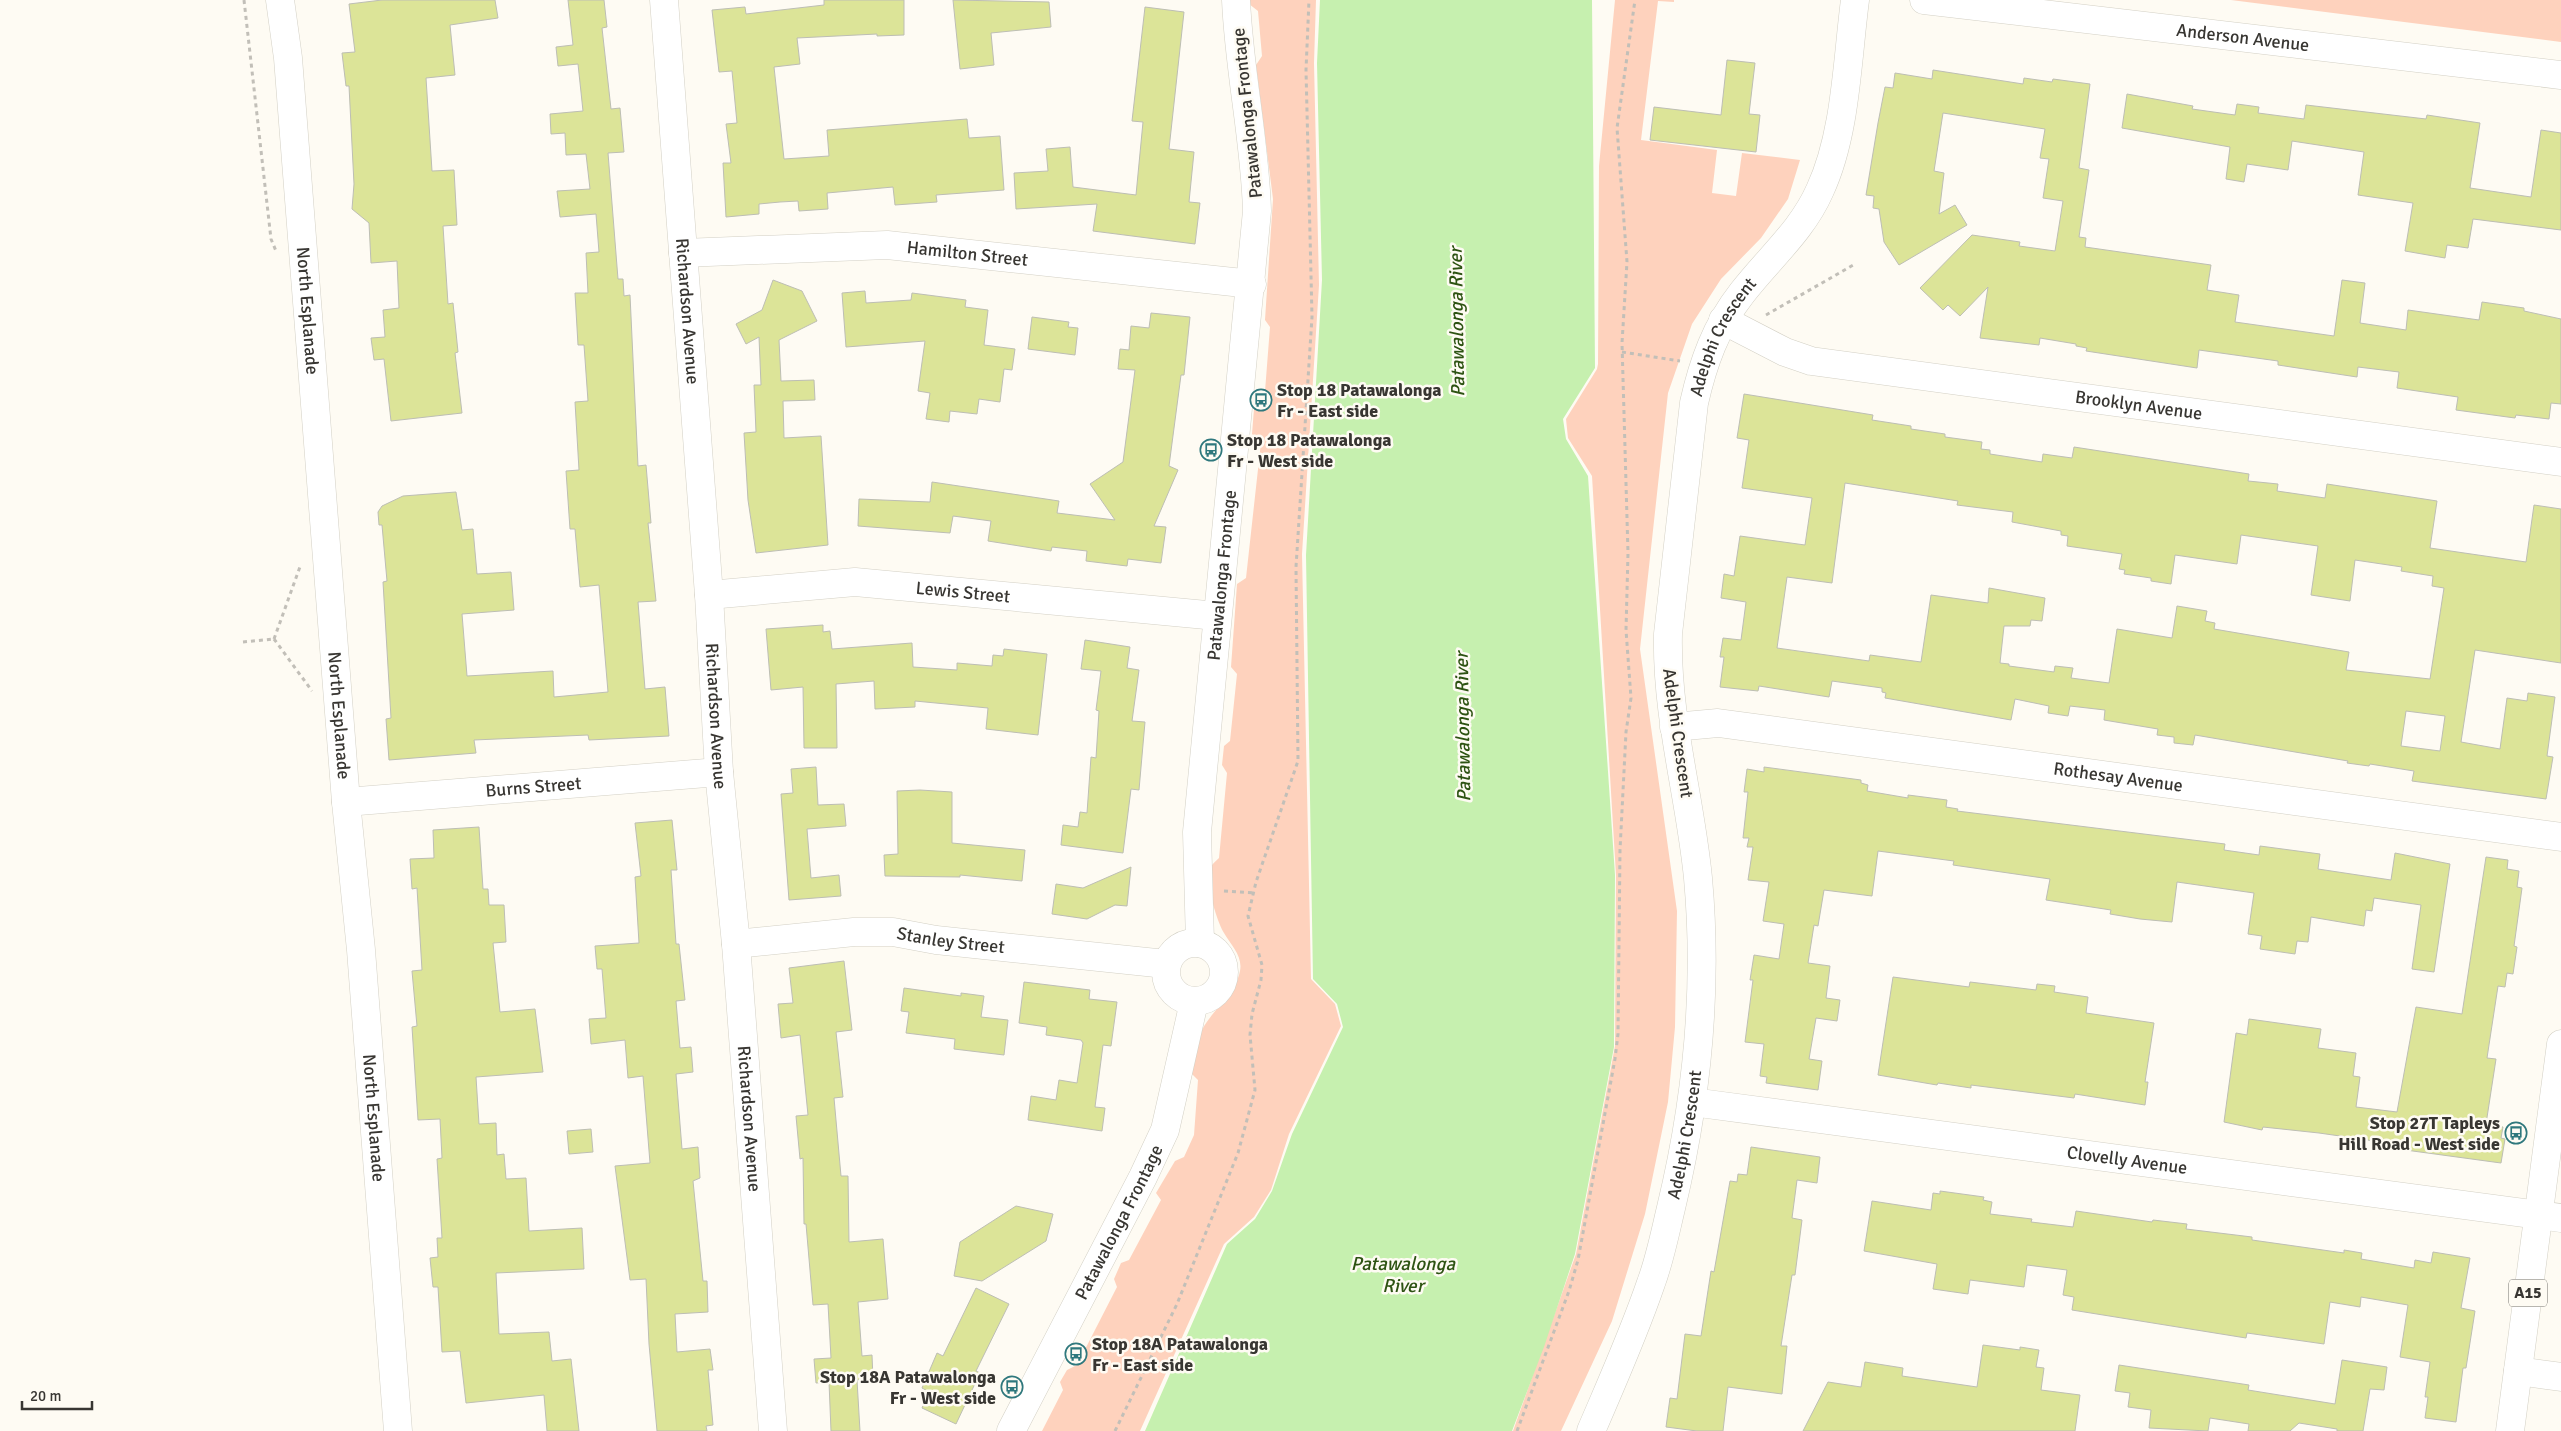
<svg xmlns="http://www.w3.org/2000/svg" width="2561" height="1431" font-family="Signika,sans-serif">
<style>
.green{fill:#fed2bd}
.water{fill:#c6f0af}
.building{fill:#dce498;stroke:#bdbeb4;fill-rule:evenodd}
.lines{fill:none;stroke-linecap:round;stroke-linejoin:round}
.minor-casing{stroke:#d3d0c5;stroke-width:29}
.major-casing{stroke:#d3d0c5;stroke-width:29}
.path{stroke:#c2bfb8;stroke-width:3;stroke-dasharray:4 4;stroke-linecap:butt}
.minor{stroke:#fff;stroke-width:28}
.major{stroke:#fff;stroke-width:28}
.labels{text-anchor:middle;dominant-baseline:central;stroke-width:5;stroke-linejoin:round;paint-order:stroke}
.shield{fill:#fefbf3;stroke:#73716c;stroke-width:1}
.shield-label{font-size:16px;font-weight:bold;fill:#383632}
.street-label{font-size:18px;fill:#383632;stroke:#fefbf3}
.poi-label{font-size:18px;font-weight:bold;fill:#383632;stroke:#fefbf3;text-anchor:start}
.water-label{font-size:19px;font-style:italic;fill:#2d5312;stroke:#fefbf3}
</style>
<rect width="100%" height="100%" fill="#fefbf3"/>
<g class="green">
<path d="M1249,0H1316L1314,63L1319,285L1302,554L1311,979L1335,1004L1341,1026L1289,1134L1271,1190L1254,1217L1224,1244L1140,1431H1042L1063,1390L1060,1382L1067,1370L1077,1365L1117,1287L1114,1279L1121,1263L1129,1260L1161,1200L1156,1193L1175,1161L1184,1157L1194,1135L1198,1080L1191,1073C1194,1059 1196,1040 1203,1028C1213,1010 1236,993 1240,971C1243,956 1231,945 1224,933C1217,921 1204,881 1211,867C1212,864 1216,861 1219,858L1227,773L1222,765L1224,746L1230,741L1237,674L1231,667L1237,584L1246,578L1261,442L1252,434L1254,409L1264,404L1270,327L1265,320L1273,199L1256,65L1262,56L1258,11L1249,4Z"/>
<polygon points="1615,0 1674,0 1674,2 1658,1 1641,140 1717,150 1712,193 1736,196 1742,153 1800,160 1788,199 1761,238 1721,279 1692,324 1668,393 1640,649 1677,911 1675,1027 1668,1102 1645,1214 1612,1321 1561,1431 1513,1431 1576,1254 1615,1046 1616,875 1592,476 1568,438 1566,419 1597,369 1598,364 1599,166"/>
<polygon points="2231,0 2561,0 2561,42"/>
</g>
<polygon class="water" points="1320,0 1592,0 1595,368 1563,419 1566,439 1588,476 1615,875 1614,1047 1575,1254 1544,1347 1512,1431 1145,1431 1227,1244 1255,1219 1272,1191 1292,1134 1343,1027 1337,1004 1313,979 1306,555 1322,280 1317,63"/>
<g class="building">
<polygon points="382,0 495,0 498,18 450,25 455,75 426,78 432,171 454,170 457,225 443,226 448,304 453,303 458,352 455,353 462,413 391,421 384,359 374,360 371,338 385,337 383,310 399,308 397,261 371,263 369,223 352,209 354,184 349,86 346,86 342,53 355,52 349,4"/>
<polygon points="568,0 604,0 607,27 602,28 611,109 620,108 624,152 608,153 618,279 623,279 624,296 630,295 638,466 646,465 651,523 648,523 656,601 638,602 645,689 665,687 669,736 589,740 588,735 474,740 476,753 389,760 386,719 391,718 383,582 387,581 382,525 379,525 378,512 382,506 403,496 456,492 462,530 473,529 477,574 511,572 514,610 462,614 467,676 553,671 554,697 608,692 599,585 580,587 575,529 570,529 566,471 579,470 575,402 588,401 584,345 578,345 575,293 588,293 586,253 599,252 596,214 560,217 557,191 590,189 586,154 566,155 565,133 551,134 550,114 583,111 578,64 558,66 556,47 573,45"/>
<polygon points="824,0 904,0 904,35 877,36 877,34 797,38 800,64 774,67 784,159 829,156 827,130 967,119 969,138 1000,136 1004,190 936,195 937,202 895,205 893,187 827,193 828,209 799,211 798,201 780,202 759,204 759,214 726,217 723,163 731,163 726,124 737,123 732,71 719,72 712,10 745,7 746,14 824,5"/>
<polygon points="953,0 1049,2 1051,27 991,33 994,65 960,69"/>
<polygon points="1145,7 1184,12 1169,149 1194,152 1189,202 1200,203 1195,244 1093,231 1097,204 1016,209 1014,173 1048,171 1046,149 1070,147 1073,187 1136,195 1143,122 1132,121"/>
<polygon points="1727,60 1755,63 1749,114 1760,115 1756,152 1650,140 1654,107 1721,115"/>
<polygon points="1933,70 2023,84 2024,78 2052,82 2053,79 2090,84 2079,168 2089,170 2079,237 2086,238 2085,247 2211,265 2207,290 2239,295 2235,322 2334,336 2342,280 2365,283 2360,323 2406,330 2408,310 2479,320 2482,302 2524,308 2524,311 2561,319 2561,404 2551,403 2549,419 2516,415 2515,418 2456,410 2458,397 2397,388 2399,372 2358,367 2357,377 2278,365 2278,361 2199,350 2197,368 2086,351 2087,348 2076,346 2076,344 2040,338 2039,345 1980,338 1988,287 1960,316 1948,305 1943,310 1920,288 1972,235 2020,242 2019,246 2055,251 2063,201 2043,198 2049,159 2040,158 2045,129 1943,113 1934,171 1944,173 1939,214 1955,205 1967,225 1899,265 1884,242 1879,209 1873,208 1874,196 1866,195 1878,123 1885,87 1893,88 1895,73 1932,79"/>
<polygon points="2127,94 2193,106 2192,109 2235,115 2237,104 2259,107 2258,113 2304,119 2306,105 2426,119 2427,115 2480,123 2470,188 2531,197 2541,130 2561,133 2561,230 2473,219 2468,248 2447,245 2445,258 2405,251 2413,203 2358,195 2364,152 2292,141 2288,170 2247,164 2244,182 2226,179 2230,147 2122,128"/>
<polygon points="773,280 802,291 817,321 779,340 781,381 814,380 815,400 783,401 784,438 821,436 828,545 756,553 748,500 744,433 756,432 754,385 761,385 759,337 746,344 736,324 762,310"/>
<polygon points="865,291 866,303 911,300 912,293 966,300 965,307 988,310 984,345 1015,349 1012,370 1004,369 1000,402 979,399 977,414 950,411 949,422 926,419 930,393 918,391 925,341 846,347 842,293"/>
<polygon points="1151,313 1190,317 1184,375 1181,375 1169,466 1178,470 1154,526 1166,527 1161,563 1128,559 1127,566 1086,561 1087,551 1052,547 1051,551 988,541 991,521 953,516 950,533 858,526 859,499 930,502 932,482 1059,501 1057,513 1115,520 1090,484 1123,462 1135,370 1118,369 1120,349 1129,350 1131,326 1149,328"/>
<polygon points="1032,317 1069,322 1068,327 1078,328 1075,355 1028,349"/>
<path d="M1744,394L1873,415L1872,420L1911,426V429L1945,434V437L1982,442L1981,449L1990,450V454L2042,462L2043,454L2072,458L2074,447L2249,474L2248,481L2278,484L2277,491L2325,498L2327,484L2437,501L2430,548L2526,562L2534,505L2561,509V663L2475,650L2461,742L2500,749L2507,698L2527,701L2528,693L2555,697L2547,756L2553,757L2546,799L2412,781L2414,771L2370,764L2369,766L2347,763L2348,761L2195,735L2193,745L2174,743V737L2157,735L2158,729L2104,720L2105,710L2070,706L2068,716L2048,713L2049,706L2015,699L2011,720L1885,698L1886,693L1882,692V688L1832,681L1829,697L1759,686L1758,691L1720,687L1724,657H1720L1723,638L1741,640L1746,602L1721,598L1724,574L1734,576L1740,536L1805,545L1812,498L1742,488L1749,440L1737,438ZM1845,483L1958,501L1957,505L2013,512L2012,522L2061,531V535L2068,536L2067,546L2122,554L2119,569L2125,570L2124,574L2151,578V581L2171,584L2175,555L2237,564L2241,535L2318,546L2311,595L2350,601L2355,560L2402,567L2401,571L2433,576L2432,586L2444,588L2430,679L2346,670L2349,652L2214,629L2215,623L2205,621L2207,611L2177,606L2172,638L2117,629L2109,683L2071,678L2073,668L2055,666L2054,672L2009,666V664L2000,663L2004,626H2030L2031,620L2042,621L2045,598L1989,588L1988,603L1931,595L1921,662L1870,655L1869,661L1777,648L1787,577L1832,583ZM2406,711L2445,716L2440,751L2401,746Z"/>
<polygon points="823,625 823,632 830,631 832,649 912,643 913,667 957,670 957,663 992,666 993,655 1003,656 1004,649 1047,654 1038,735 986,729 988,708 915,701 915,707 875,709 874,681 836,684 837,748 804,748 803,687 771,690 766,629"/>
<polygon points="1085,640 1130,647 1127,668 1139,670 1132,721 1145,722 1139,790 1131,789 1123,853 1061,845 1063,825 1078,827 1080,812 1087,813 1091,757 1096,758 1099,711 1096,710 1101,671 1081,669"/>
<polygon points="816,767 818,805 844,804 846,826 807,829 811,878 839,875 841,896 789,900 781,794 793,793 791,769"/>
<polygon points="1764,767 1861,780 1861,783 1868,785 1867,791 1908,798 1908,795 1947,800 1946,807 1958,809 1957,811 2225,844 2224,850 2259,855 2260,846 2320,854 2318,869 2391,880 2395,853 2450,864 2434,972 2412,969 2421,905 2374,898 2372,911 2366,910 2364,926 2311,917 2308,942 2297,941 2295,954 2260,949 2262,936 2248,934 2254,893 2177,882 2172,922 2140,919 2110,914 2111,910 2046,900 2050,879 1953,865 1954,861 1878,851 1872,896 1824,890 1818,926 1814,925 1808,963 1830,966 1826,998 1840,1000 1837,1021 1816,1018 1809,1059 1822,1061 1818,1090 1766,1083 1767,1077 1760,1076 1764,1044 1745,1042 1753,980 1750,980 1754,955 1779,959 1784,924 1763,921 1769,882 1748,880 1753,847 1747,847 1749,838 1743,838 1748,792 1744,792 1747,769 1764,772"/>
<polygon points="920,790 952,792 952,843 1025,850 1022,881 960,875 960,877 885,876 884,855 898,854 897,791"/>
<polygon points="672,820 677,870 671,870 676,944 679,944 685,1000 676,1001 680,1048 691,1047 693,1072 676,1074 682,1149 698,1147 700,1178 693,1181 703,1281 707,1281 708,1312 675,1314 677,1352 710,1349 713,1370 708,1370 713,1425 706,1426 707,1431 657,1431 649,1344 646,1279 630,1280 615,1166 650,1163 643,1076 628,1078 625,1040 591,1044 589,1019 606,1018 602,969 597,969 595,946 639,943 635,877 641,876 635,823"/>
<polygon points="479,827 483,889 488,889 489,905 504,905 506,942 493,943 500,1012 535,1009 543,1072 476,1077 479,1124 496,1123 497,1155 504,1154 506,1179 526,1178 529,1231 582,1228 584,1269 496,1273 499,1334 549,1332 552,1361 571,1359 579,1431 547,1431 544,1395 466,1403 460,1351 442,1352 438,1287 433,1287 430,1258 438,1257 437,1238 442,1238 437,1159 442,1158 440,1119 418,1120 412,1027 417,1026 412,971 422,970 417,888 412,889 410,859 434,858 433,830"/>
<polygon points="2486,857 2508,860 2507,869 2519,871 2517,887 2522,888 2514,946 2517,947 2513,974 2507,973 2505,987 2498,986 2487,1058 2496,1059 2486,1124 2503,1127 2501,1138 2505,1139 2501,1163 2376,1146 2377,1143 2368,1140 2319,1133 2263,1127 2262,1130 2224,1122 2236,1033 2247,1035 2249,1019 2321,1029 2318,1048 2356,1053 2353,1076 2360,1077 2356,1107 2397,1112 2416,1007 2462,1014"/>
<polygon points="1131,867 1127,906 1115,905 1087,919 1052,914 1056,884 1083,888"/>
<polygon points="844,961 852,1030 836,1032 843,1097 834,1098 841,1176 848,1176 849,1242 883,1239 888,1299 858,1302 862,1356 872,1355 873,1379 857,1380 860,1431 831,1431 829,1382 816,1383 814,1359 831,1358 828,1304 813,1305 806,1224 804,1224 803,1158 800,1159 796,1116 808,1115 800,1035 781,1038 778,1004 793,1003 789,968"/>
<polygon points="1893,977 1969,987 1970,982 2036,990 2037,984 2055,986 2054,992 2088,997 2086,1013 2154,1023 2145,1082 2148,1082 2145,1105 2075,1094 2074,1098 1971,1085 1971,1088 1938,1083 1937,1085 1878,1075"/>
<polygon points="1024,982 1090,990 1089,999 1117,1002 1111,1046 1103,1045 1095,1107 1105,1108 1102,1131 1028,1120 1031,1096 1056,1100 1059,1080 1077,1083 1083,1043 1081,1040 1046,1035 1047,1027 1019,1023"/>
<polygon points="904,988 961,996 961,993 984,996 981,1017 1008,1020 1004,1055 954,1049 955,1039 906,1033 909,1012 901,1011"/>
<polygon points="591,1129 593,1152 569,1154 567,1131"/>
<polygon points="1751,1147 1820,1157 1817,1183 1797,1180 1792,1218 1802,1220 1795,1275 1792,1275 1781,1346 1787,1346 1782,1394 1728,1387 1723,1431 1697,1431 1666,1427 1670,1398 1677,1399 1685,1334 1701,1336 1711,1271 1714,1272 1730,1181 1737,1182 1738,1174 1747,1175"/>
<polygon points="1940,1191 1984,1197 1983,1200 1992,1202 1990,1214 2032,1219 2031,1222 2073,1227 2076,1211 2152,1222 2153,1220 2187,1224 2186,1229 2252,1237 2252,1240 2344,1253 2344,1250 2362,1253 2361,1259 2414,1268 2415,1260 2431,1263 2433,1252 2470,1258 2461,1308 2475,1311 2466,1368 2463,1368 2456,1422 2425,1418 2428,1397 2425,1397 2430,1362 2400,1357 2408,1305 2361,1297 2360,1307 2330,1302 2324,1344 2247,1333 2246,1338 2072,1310 2074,1297 2063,1295 2067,1270 2027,1265 2024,1287 1970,1280 1968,1294 1933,1289 1937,1264 1864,1251 1872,1201 1931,1210 1933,1193 1940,1194"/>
<polygon points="1016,1206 1053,1214 1046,1241 982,1281 954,1276 960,1242"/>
<polygon points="976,1288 1009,1304 976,1371 980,1373 956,1424 922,1408 929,1392 922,1388 937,1353 943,1356"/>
<polygon points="1983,1345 2020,1350 2020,1347 2039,1350 2036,1367 2044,1368 2041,1390 2080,1395 2075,1431 1803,1431 1828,1382 1861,1387 1865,1362 1903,1368 1902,1376 1977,1387"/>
<polygon points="2342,1360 2387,1367 2384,1390 2370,1389 2363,1431 2337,1431 2337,1429 2299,1423 2290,1431 2248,1431 2249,1424 2210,1418 2208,1431 2149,1428 2151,1410 2128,1407 2130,1393 2115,1391 2119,1365 2249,1385 2248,1390 2335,1404"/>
</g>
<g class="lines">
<g class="minor-casing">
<g id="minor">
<path id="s1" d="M280,0L288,58L346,802L361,950L398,1431"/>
<path id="s2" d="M664,0L709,595L719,772L736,944L773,1431"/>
<path id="s3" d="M1924,0L2561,75"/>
<path id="s4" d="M683,253L887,245L1252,284"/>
<path id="s5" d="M1723,320L1785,352L1811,361L2561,462"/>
<path id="s6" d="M709,595L855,582L1217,616"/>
<path id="s7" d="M1674,727L1718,723L2561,837"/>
<path id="s8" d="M346,802L719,772"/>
<circle cx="1195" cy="972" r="29"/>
<path id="s9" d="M1200,943L1197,832L1257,211C1255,140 1239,71 1236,0"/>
<path id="s10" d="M736,944L854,932H893L936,940L1166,964"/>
<path id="s11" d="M1692,1102L2561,1218"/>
<polyline points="2518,1371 2561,1377"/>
<path id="s12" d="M1011,1431L1143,1177L1165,1130L1194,1002"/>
<path id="s13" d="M1591,1431C1612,1382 1634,1333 1651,1283C1660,1259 1665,1233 1671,1208C1697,1100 1708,988 1698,878C1690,796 1666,717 1668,634L1694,403C1703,363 1716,326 1742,293C1769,258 1802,231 1820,190C1846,134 1847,61 1855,0"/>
</g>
</g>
<g class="major-casing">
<polyline id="major" points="2510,1431 2561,1044"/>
</g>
<g class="path">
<polyline points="244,0 271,239 276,251"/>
<polyline points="1766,315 1855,264"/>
<polyline points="1622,352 1680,361"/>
<polyline points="274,639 301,564"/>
<polyline points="274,639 312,691"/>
<polyline points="243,642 274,639"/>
<polyline points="1224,891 1254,893"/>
<polyline points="1115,1431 1177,1304 1238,1153 1255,1090 1250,1035 1252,1014 1261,980 1262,965 1248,916 1256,882 1298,761 1296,567 1312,317 1306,70 1309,0"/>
<polyline points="1517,1431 1569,1291 1578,1260 1615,1059 1618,1034 1620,850 1626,732 1631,698 1626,630 1628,553 1622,343 1627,262 1617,128 1635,0"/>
</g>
<use href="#minor" class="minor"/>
<use href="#major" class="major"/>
</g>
<defs>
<g id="bus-ring" transform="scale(1.125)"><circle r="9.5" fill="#fefbf3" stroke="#2f787d" stroke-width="1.5"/><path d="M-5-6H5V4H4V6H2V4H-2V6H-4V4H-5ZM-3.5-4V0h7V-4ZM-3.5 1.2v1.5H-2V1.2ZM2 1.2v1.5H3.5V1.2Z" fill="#2f787d"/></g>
</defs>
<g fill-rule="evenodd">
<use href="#bus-ring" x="1261" y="400"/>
<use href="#bus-ring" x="1211" y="450"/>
<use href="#bus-ring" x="2516" y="1133"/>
<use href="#bus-ring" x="1076" y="1354"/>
<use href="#bus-ring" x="1012" y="1387"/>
</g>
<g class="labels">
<rect class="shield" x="2509" y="1279.5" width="38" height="27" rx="4"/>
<g class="shield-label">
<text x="2528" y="1293">A15</text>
</g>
<g class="street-label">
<text stroke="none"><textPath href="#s3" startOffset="321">Anderson Avenue</textPath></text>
<text transform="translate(1247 113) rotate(-96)">Patawalonga Frontage</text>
<text stroke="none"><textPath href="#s4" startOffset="285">Hamilton Street</textPath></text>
<text stroke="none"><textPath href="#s1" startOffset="312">North Esplanade</textPath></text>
<text stroke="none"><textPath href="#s2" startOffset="312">Richardson Avenue</textPath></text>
<text stroke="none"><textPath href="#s13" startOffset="1121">Adelphi Crescent</textPath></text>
<text stroke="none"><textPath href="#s5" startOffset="428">Brooklyn Avenue</textPath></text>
<text stroke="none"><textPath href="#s9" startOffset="369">Patawalonga Frontage</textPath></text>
<text stroke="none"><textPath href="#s6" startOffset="255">Lewis Street</textPath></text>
<text stroke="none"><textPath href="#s1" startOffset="718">North Esplanade</textPath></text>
<text stroke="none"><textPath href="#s2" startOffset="718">Richardson Avenue</textPath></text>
<text transform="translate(1678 733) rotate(82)">Adelphi Crescent</text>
<text stroke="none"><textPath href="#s7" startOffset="448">Rothesay Avenue</textPath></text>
<text stroke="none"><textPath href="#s8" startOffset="188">Burns Street</textPath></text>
<text stroke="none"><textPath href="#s10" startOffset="216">Stanley Street</textPath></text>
<text stroke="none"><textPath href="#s1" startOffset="1122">North Esplanade</textPath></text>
<text stroke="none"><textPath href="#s2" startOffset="1122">Richardson Avenue</textPath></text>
<text stroke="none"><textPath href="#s13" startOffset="312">Adelphi Crescent</textPath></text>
<text stroke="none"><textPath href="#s11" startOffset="439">Clovelly Avenue</textPath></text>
<text stroke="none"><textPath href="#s12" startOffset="235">Patawalonga Frontage</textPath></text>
</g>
<g class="poi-label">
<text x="1277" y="390">Stop 18 Patawalonga<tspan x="1277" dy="21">Fr - East side</tspan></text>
<text x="1227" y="440">Stop 18 Patawalonga<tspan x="1227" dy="21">Fr - West side</tspan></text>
<text x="2500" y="1123" text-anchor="end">Stop 27T Tapleys<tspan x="2500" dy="21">Hill Road - West side</tspan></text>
<text x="1092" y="1344">Stop 18A Patawalonga<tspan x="1092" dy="21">Fr - East side</tspan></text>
<text x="996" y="1377" text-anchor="end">Stop 18A Patawalonga<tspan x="996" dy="21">Fr - West side</tspan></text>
</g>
<g class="water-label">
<text transform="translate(1457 322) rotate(-91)">Patawalonga River</text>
<text transform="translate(1463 727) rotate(-91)">Patawalonga River</text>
<text x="1403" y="1264">Patawalonga<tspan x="1403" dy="22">River</tspan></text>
</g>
</g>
<path d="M22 1401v8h70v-8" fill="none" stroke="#383632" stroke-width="2.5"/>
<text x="30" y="1401" font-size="15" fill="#383632" stroke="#fefbf3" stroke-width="4" paint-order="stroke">20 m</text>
</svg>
